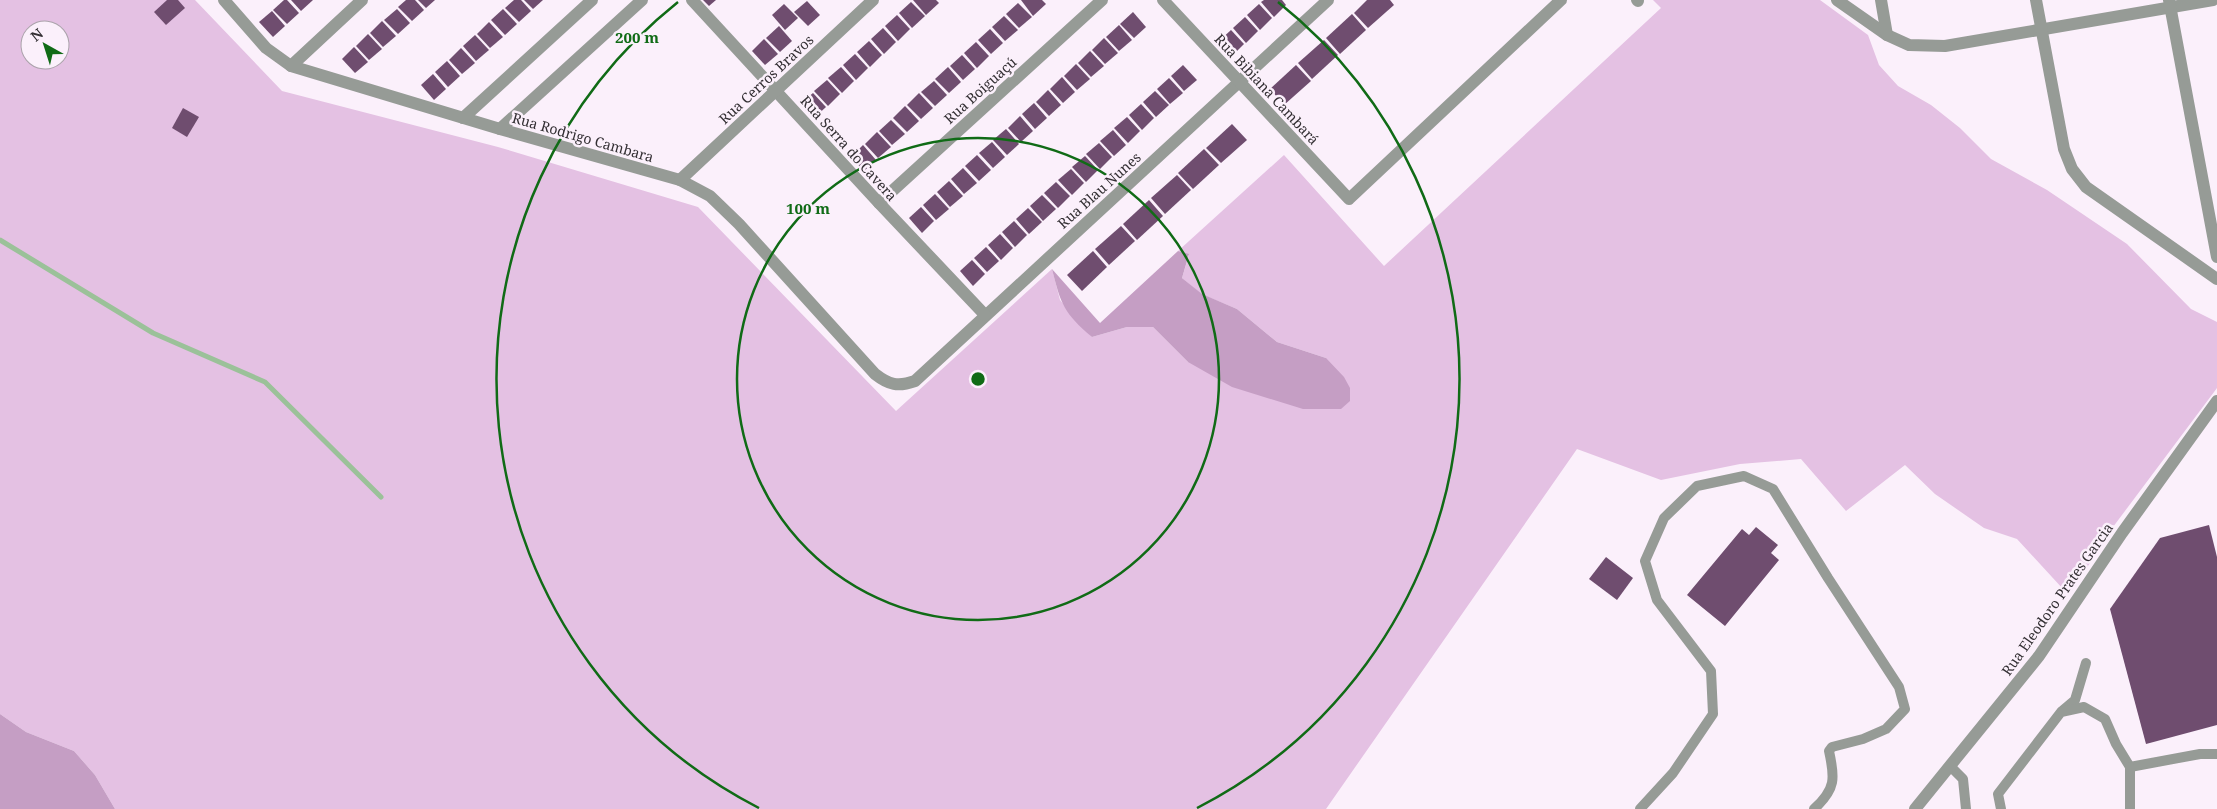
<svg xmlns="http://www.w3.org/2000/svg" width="2217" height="809" font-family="'Noto Serif',serif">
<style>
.green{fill:#e4c1e3;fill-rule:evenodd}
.forest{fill:#c59ec4}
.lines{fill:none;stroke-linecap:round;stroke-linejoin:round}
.stream{stroke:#9bc199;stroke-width:5}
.building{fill:#6f4d6f}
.service{stroke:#969b96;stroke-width:10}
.minor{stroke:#969b96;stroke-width:12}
.ring{fill:none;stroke:#106b16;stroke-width:2.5}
.labels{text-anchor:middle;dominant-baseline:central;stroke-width:5;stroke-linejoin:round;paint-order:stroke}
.street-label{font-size:14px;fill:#332f33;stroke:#fbf0fb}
.centre{fill:#106b16;stroke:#fbf0fb;stroke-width:2.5}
.ring-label{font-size:15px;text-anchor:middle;font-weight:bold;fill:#106b16;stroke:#fbf0fb;stroke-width:5;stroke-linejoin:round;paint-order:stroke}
</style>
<rect width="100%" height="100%" fill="#fbf0fb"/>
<path class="green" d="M0,0H195L282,91L498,147L698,207L896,411L1052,269L1060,300L1092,337L1127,327H1153L1188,362L1326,358L1277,342L1237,309L1201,294L1182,278L1189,255L1178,251L1284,155L1384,266L1661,8L1653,0H1820L1868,35L1879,65L1898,86L1931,105L1960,128L1991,159L2047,190L2127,244L2191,309L2217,322V388L2113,527L2070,594L2063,589L2017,539L1984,528L1935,494L1905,465L1846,511L1801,459L1740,464L1661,480L1577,449L1326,809H115L95,775L74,751L26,732L0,714ZM30,30H60V60H30Z"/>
<g class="forest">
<path d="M1178,251L1189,254L1182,278L1202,294L1237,309L1277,342L1326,358L1344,377L1350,388V401L1341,409H1303L1232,387L1188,362L1153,327H1127L1092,337C1064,313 1061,305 1052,269L1100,323Z"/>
<polygon points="0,714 26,732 74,751 95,775 115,809 0,809"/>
</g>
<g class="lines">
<polyline class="stream" points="0,240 153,333 265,382 381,497"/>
</g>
<g class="building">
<polygon points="167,0 178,0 185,8 166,25 154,12"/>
<polygon points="284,0 287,0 299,13 287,24 273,10"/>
<polygon points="291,0 313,0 301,11"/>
<polygon points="406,0 415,0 424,10 412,21 398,7"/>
<polygon points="418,0 435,0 426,8"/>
<polygon points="514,0 521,0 531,11 519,22 505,8"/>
<polygon points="524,0 543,0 533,9"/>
<polygon points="703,0 716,0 709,6"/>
<polygon points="913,0 936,0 939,3 926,15"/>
<polygon points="1021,0 1042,0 1046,4 1033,16"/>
<polygon points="1264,0 1282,0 1286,5 1274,17 1261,2"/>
<polygon points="1367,0 1390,0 1394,5 1368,28 1354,13"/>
<polygon points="807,1 820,15 808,26 794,12"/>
<polygon points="911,2 925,16 912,28 899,13"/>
<polygon points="1018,3 1032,17 1019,28 1006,14"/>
<polygon points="784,4 798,18 785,30 772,15"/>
<polygon points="1259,4 1272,18 1260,30 1247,15"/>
<polygon points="397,9 410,23 398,34 384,20"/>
<polygon points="503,9 517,24 505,35 491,20"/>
<polygon points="272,11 285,26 273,37 259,22"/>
<polygon points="1133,12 1146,27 1134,38 1120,24"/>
<polygon points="1352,14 1366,30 1340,54 1326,38"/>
<polygon points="897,15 910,29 898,41 885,26"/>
<polygon points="1004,16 1018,30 1005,41 992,27"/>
<polygon points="1245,17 1258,31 1246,43 1233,28"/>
<polygon points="382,21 396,36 383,47 370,33"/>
<polygon points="489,22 503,37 490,48 477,34"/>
<polygon points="1119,25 1132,40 1119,51 1106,37"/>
<polygon points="779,26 792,41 780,52 766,38"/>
<polygon points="883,28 896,42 884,54 871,39"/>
<polygon points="990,29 1003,43 991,54 978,40"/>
<polygon points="1231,30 1244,44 1232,56 1219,41"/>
<polygon points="368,34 382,49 369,60 356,46"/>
<polygon points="475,35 489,50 476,61 463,46"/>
<polygon points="1104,38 1118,53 1105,64 1092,50"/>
<polygon points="764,39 778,54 765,65 752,51"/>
<polygon points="1324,40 1338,55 1312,79 1298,63"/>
<polygon points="869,41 882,55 870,67 857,52"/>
<polygon points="976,42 989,56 977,68 964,53"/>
<polygon points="354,47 368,62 355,73 342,59"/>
<polygon points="461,48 475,63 462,74 449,60"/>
<polygon points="1090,51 1104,66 1091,77 1078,63"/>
<polygon points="855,54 868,68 856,80 843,65"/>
<polygon points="962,55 975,69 963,80 950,66"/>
<polygon points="447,61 460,76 448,87 435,72"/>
<polygon points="1076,64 1090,79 1077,90 1064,76"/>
<polygon points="1183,65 1197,80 1184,91 1171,76"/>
<polygon points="1296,65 1311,81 1284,105 1270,89"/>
<polygon points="841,67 854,81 842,93 828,78"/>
<polygon points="948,67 961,82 949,93 935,79"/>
<polygon points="433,74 446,89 434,100 421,85"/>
<polygon points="1062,77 1075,92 1063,103 1050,89"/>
<polygon points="1169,78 1183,93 1170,104 1157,89"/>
<polygon points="827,80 840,94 828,106 814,91"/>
<polygon points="934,81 947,95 935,106 921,92"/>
<polygon points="1048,90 1061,105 1049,116 1036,102"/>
<polygon points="1155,91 1169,105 1156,117 1143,102"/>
<polygon points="813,93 826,107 813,119 800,104"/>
<polygon points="919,93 933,108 921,119 907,105"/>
<polygon points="1034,103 1047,118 1035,129 1022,114"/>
<polygon points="1141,104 1154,118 1142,130 1129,115"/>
<polygon points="905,106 919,121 907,132 893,118"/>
<polygon points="183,108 199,117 187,137 172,128"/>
<polygon points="1020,116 1033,131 1021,142 1008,128"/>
<polygon points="1127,117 1140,131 1128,143 1114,128"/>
<polygon points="891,120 905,134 892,145 879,131"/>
<polygon points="1232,124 1247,140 1221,163 1206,148"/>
<polygon points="1006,129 1019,144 1007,155 993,140"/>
<polygon points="1113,130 1126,145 1114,156 1100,141"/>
<polygon points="877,132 891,147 878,158 865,144"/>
<polygon points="992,142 1005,157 993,168 979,153"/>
<polygon points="1099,143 1112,157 1100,169 1086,154"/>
<polygon points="863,145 876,160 864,171 851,157"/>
<polygon points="1204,149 1219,165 1193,189 1178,173"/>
<polygon points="977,155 991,170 979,181 965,166"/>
<polygon points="1085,156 1098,170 1086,182 1072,167"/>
<polygon points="963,168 977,183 964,194 951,179"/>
<polygon points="1071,169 1084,183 1072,195 1058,180"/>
<polygon points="1177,175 1191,190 1165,214 1151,198"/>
<polygon points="949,181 963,196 950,207 937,192"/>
<polygon points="1056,182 1070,196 1058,208 1044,193"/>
<polygon points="935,194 949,209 936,220 923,205"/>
<polygon points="1042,195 1056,209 1043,221 1030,206"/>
<polygon points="1149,200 1163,216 1137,240 1123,224"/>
<polygon points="921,207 934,221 922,233 909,218"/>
<polygon points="1028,208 1042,222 1029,234 1016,219"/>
<polygon points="1014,221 1027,235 1015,247 1002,232"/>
<polygon points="1121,226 1135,241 1109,265 1095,249"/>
<polygon points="1000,234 1013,248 1001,260 988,245"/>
<polygon points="986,247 999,261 987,272 974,258"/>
<polygon points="1093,251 1107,267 1082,291 1067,275"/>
<polygon points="972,260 985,274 973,286 960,271"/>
<polygon points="2209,525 2217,557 2217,725 2146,744 2110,609 2160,538"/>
<polygon points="1756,527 1778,545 1771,553 1779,560 1725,626 1687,595 1742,529 1749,535"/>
<polygon points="1606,557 1633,578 1617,600 1589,579"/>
</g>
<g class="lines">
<g class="service">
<polyline points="2062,711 2075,700 2086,663"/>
<polyline points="1950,766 1963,779 1966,809"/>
<path d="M1640,809L1673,773L1713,714L1711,671L1657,600L1645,561L1664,518L1697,486L1744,476L1773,489L1828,578L1899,687L1905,709L1886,729L1863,739L1832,747L1829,751C1835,778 1836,789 1814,809"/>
<polyline points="2001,809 1998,794 2061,712 2084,707 2105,719 2116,744 2130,767 2200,754 2217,754"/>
<polyline points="2130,809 2130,767"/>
</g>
<g class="minor">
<path d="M224,0L266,48L291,66L500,129L680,180L710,196L739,224L875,374C889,385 898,387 915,381L1328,0"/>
<polyline points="692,0 879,203 985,315"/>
<polyline points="1163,0 1349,199 1561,0"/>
<polyline points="1637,0 1638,1"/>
<polyline points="1837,0 1887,35 1909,45 1945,46 2213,0"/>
<polyline points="1881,0 1887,35"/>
<polyline points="2036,0 2064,149 2072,169 2086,187 2217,279"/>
<polyline points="2169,0 2217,257"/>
<polyline points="291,66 362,0"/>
<polyline points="463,118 592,0"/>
<polyline points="500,129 642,0"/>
<polyline points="680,180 873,0"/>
<polyline points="879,203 1102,0"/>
<polyline points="1915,809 2039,656 2122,533 2217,401"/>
</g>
</g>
<g class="ring">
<circle cx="978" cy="379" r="241"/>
<path d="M759 808A482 482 0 0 1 678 2M1278 2A482 482 0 0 1 1197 808"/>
</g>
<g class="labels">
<g class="street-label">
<text transform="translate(766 79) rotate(-43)">Rua Cerros Bravos</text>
<text transform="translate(1267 89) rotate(47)">Rua Bibiana Cambará</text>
<text transform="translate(980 90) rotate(-42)">Rua Boiguaçú</text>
<text transform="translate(583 137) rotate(16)">Rua Rodrigo Cambara</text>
<text transform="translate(849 148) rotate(48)">Rua Serra do Cavera</text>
<text transform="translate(1099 190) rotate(-42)">Rua Blau Nunes</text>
<text transform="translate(2057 599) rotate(-55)">Rua Eleodoro Prates Garcia</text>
</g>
</g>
<circle cx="978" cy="379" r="8" class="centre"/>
<g class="ring-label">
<text x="637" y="43">200 m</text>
<text x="808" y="214">100 m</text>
</g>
<g transform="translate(45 45) rotate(321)"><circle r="24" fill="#fbf0fb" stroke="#aba3ab"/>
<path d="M0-4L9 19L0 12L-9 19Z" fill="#106b16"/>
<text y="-8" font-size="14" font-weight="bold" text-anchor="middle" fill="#332f33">N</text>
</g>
</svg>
